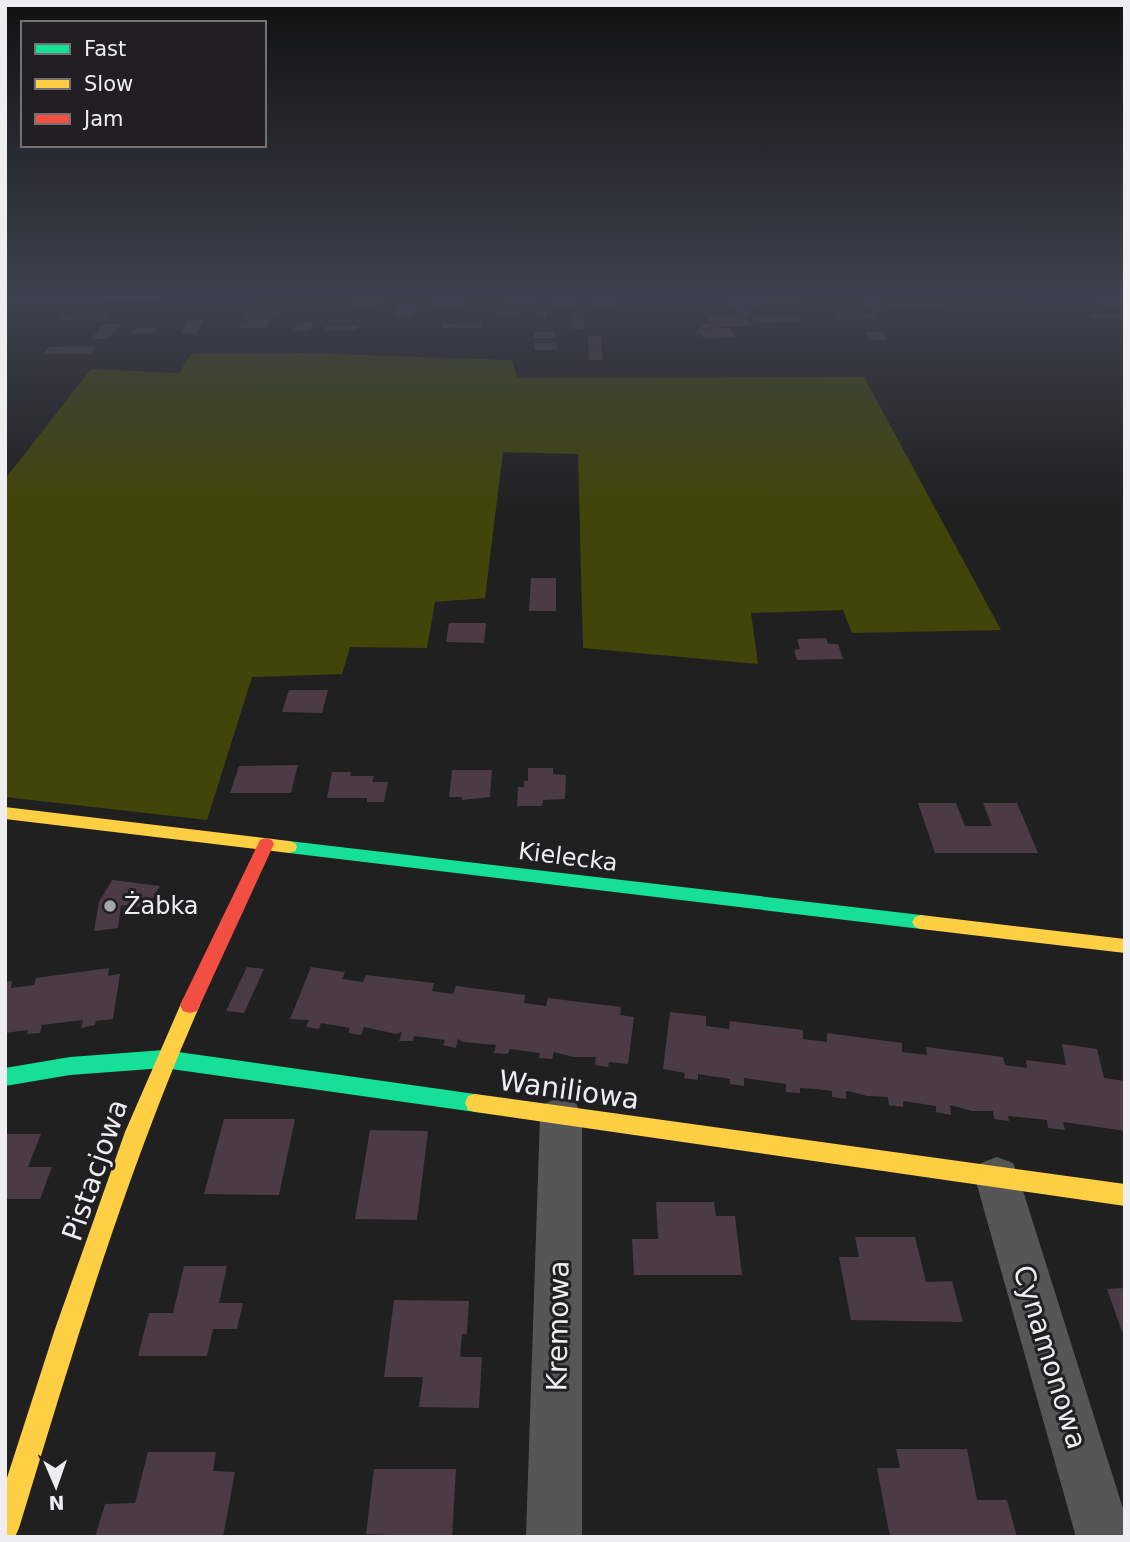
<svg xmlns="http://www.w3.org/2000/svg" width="1130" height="1542" font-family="'DejaVu Sans',sans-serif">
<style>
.green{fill:#414509}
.building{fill:#4a3b44}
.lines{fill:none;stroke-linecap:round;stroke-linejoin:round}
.street{fill:#575657;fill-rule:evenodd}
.fast{fill:#16e098;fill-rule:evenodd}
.slow{fill:#ffcf43;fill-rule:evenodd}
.jam{fill:#f24e42;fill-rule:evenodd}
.poi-dot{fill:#a6a5a7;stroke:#211f22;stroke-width:2.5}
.labels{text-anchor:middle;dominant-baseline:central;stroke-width:6;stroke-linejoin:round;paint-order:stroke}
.street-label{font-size:24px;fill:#eeedef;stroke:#211f22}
.poi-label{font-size:24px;fill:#eeedef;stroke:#211f22;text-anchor:start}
.near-street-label{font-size:28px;fill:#eeedef;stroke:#211f22}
</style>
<rect width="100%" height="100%" fill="#212021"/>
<polygon class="green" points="302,353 512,360 517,378 864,377 1001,630 852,633 843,610 751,613 758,664 583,648 578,454 503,452 485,598 435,602 427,648 350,647 342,674 252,677 207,820 5,797 5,479 91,369 179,373 191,354"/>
<g class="building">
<polygon points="753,295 767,295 771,301 758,302 762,309 748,309 751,315 745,316 751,326 701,328 700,324 711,323 708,317 739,316 729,298 755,297"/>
<polygon points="770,295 801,295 803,299 772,299"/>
<polygon points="533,297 535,303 512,304 511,298"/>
<polygon points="1097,297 1108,297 1120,308 1108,308"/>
<polygon points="432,299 462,299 461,307 431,307"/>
<polygon points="865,299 875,299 882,313 866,310 863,305 868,305"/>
<polygon points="555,300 576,300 577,307 556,308"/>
<polygon points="378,301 376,308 355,308 357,302"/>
<polygon points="592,302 617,302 618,310 592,310"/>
<polygon points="918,304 944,304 949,309 894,309 891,305"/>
<polygon points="396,305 419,305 412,317 395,317"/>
<polygon points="535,307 547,307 546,319 535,319"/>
<rect x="495" y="310" width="24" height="9"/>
<polygon points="247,312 274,312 267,328 238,328"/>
<polygon points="111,313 105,321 58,320 63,314"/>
<rect x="572" y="313" width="12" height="16"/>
<polygon points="836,313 872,313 876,319 839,320"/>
<polygon points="1089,314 1125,314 1125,319 1094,319"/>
<polygon points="798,315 801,322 754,323 751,316"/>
<polygon points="189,319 205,319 197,333 181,333"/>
<polygon points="298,322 314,322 310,331 293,331"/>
<polygon points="482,323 481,328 442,328 443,324"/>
<polygon points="103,324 121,324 108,339 91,339"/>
<polygon points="359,325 357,330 325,331 326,326"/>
<polygon points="157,328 154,333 131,334 134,329"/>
<polygon points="730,328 735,337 704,339 698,329"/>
<rect x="534" y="332" width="21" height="6"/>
<polygon points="865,332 883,332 888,340 869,340"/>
<polygon points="588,336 601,336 603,360 589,360"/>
<rect x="534" y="343" width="23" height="7"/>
<polygon points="96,346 91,354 43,354 49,347"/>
<polygon points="531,578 556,578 556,611 529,611"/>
<polygon points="449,623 486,623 484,643 446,642"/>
<polygon points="826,638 828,644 838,644 843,659 797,660 794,650 800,649 797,639"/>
<polygon points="289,690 328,690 322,713 282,712"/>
<polygon points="298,765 291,793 230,793 239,766"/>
<polygon points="528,768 553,768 553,774 566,775 565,799 543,800 542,806 517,806 518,787 524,787 524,781 528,781"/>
<polygon points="452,770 492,770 490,797 462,800 462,797 449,797"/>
<polygon points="332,772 351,772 350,776 374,776 372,782 388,782 384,802 367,802 367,798 327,798"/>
<polygon points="918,803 956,803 965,826 992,826 983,803 1017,803 1038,853 935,853"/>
<polygon points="112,880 160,886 147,908 121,905 118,928 94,931 99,902"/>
<polygon points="247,967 264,969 244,1013 226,1011"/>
<polygon points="311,967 345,972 342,979 363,982 366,975 434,983 432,991 453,994 456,986 525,995 524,1003 546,1006 548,998 621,1007 620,1015 634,1017 628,1064 609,1062 608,1067 595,1065 596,1057 573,1057 554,1052 552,1059 539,1058 540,1053 510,1049 508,1054 494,1053 496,1045 463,1042 458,1039 456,1048 443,1045 445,1040 414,1036 413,1041 399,1041 402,1032 396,1034 364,1027 361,1035 348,1033 350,1028 321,1023 319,1029 306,1027 309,1020 290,1019"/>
<polygon points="109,968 108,976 120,974 113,1019 96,1021 95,1025 81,1028 83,1020 42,1025 40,1033 27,1034 28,1030 5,1033 5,982 12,981 11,988 34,985 36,978"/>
<polygon points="670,1012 706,1016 706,1026 729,1029 730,1021 803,1030 803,1039 827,1042 827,1033 902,1043 902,1052 927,1055 926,1047 1003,1057 1005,1065 1027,1068 1026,1060 1066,1065 1062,1044 1097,1049 1104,1078 1125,1081 1125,1131 1063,1122 1065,1130 1048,1128 1047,1120 1008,1116 1009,1121 994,1119 993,1111 972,1111 950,1105 951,1115 936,1112 936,1106 903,1101 903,1107 889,1105 888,1097 867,1096 852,1092 846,1091 846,1099 832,1097 832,1091 816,1089 800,1088 800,1093 786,1092 786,1084 744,1078 744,1086 730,1084 730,1079 698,1074 698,1080 684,1078 685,1073 663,1069"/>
<polygon points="224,1119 295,1119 279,1195 204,1194"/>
<polygon points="370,1130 428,1131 417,1220 355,1219"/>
<polygon points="5,1134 41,1134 28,1167 52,1167 40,1199 5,1199"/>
<polygon points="656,1202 714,1202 716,1216 735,1216 742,1275 634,1275 632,1239 658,1239"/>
<polygon points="855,1237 915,1237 926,1282 952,1281 963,1322 851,1320 839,1257 859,1257"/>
<polygon points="184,1266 227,1266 219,1303 243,1303 237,1329 213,1329 207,1356 138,1356 149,1313 173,1313"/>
<polygon points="1125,1288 1125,1337 1124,1337 1107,1289"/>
<polygon points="394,1300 469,1301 467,1334 462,1334 460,1357 482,1357 479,1408 419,1407 423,1377 384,1377"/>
<polygon points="896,1449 967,1449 977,1500 1007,1500 1017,1537 890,1537 877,1468 900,1468"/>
<polygon points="148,1452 216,1452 213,1471 235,1472 223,1537 95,1537 105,1504 135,1503"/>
<polygon points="374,1469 456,1469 452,1537 366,1534"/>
</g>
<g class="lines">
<g class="street">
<polygon points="5,295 166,295 158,300 5,303"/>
<polygon points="561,1097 576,1103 582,1116 582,1537 526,1537 540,1116 546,1103"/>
<polygon points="997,1157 1013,1163 1019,1178 1125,1515 1125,1537 1076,1537 975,1178 981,1163"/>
</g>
<g class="fast">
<polygon points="289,841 921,915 927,917 930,922 927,927 921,929 289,853 283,851 281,847 283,843"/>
<polygon points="164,1050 475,1094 482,1096 485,1103 482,1110 475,1112 164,1068 70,1075 5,1086 5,1068 70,1057"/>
</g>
<g class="slow">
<polygon points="5,807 289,841 295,843 297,847 295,851 289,853 5,819"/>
<polygon points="921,915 1125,939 1125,953 921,929 915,927 912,922 915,917"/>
<path d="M190,997L197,999L200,1005C125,1175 73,1351 19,1528L15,1537H5V1484L55,1329L125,1132L183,999Z"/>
<polygon points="475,1094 1125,1184 1125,1206 475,1112 468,1110 465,1103 468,1096"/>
</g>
<polygon class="jam" points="266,838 272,840 274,844 200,1005 197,1011 190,1013 183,1011 180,1005 258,844 260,840"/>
</g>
<linearGradient id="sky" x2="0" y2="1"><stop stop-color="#121212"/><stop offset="0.58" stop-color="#3d424e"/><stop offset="1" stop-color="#3d424e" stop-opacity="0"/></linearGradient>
<rect width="1130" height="510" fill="url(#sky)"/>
<circle class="poi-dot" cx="110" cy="906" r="7"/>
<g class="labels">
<g class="street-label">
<text transform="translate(568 857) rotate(7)">Kielecka</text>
</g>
<g class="poi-label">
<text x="124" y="906">Żabka</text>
</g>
<g class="near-street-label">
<text transform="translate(569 1090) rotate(8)">Waniliowa</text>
<text transform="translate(95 1170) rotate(-71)">Pistacjowa</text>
<text transform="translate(558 1326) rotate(-89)">Kremowa</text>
<text transform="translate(1050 1357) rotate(73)">Cynamonowa</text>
</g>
</g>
<rect width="1130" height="1542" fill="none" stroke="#eeedef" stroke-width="14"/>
<rect x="21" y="21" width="245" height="126" fill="#211f22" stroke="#737174" stroke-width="2"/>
<rect x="35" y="44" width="35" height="10" fill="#16e098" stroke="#737174" stroke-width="2"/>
<text x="84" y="56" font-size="21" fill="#eeedef">Fast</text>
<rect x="35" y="79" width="35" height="10" fill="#ffcf43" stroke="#737174" stroke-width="2"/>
<text x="84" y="91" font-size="21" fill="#eeedef">Slow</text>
<rect x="35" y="114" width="35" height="10" fill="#f24e42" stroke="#737174" stroke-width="2"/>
<text x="84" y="126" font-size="21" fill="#eeedef">Jam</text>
<g transform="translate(56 1486) rotate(178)" stroke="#211f22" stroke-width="5" paint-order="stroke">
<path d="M0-5L12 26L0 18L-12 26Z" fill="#eeedef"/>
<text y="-10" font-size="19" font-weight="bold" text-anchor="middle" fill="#eeedef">N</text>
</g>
</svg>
